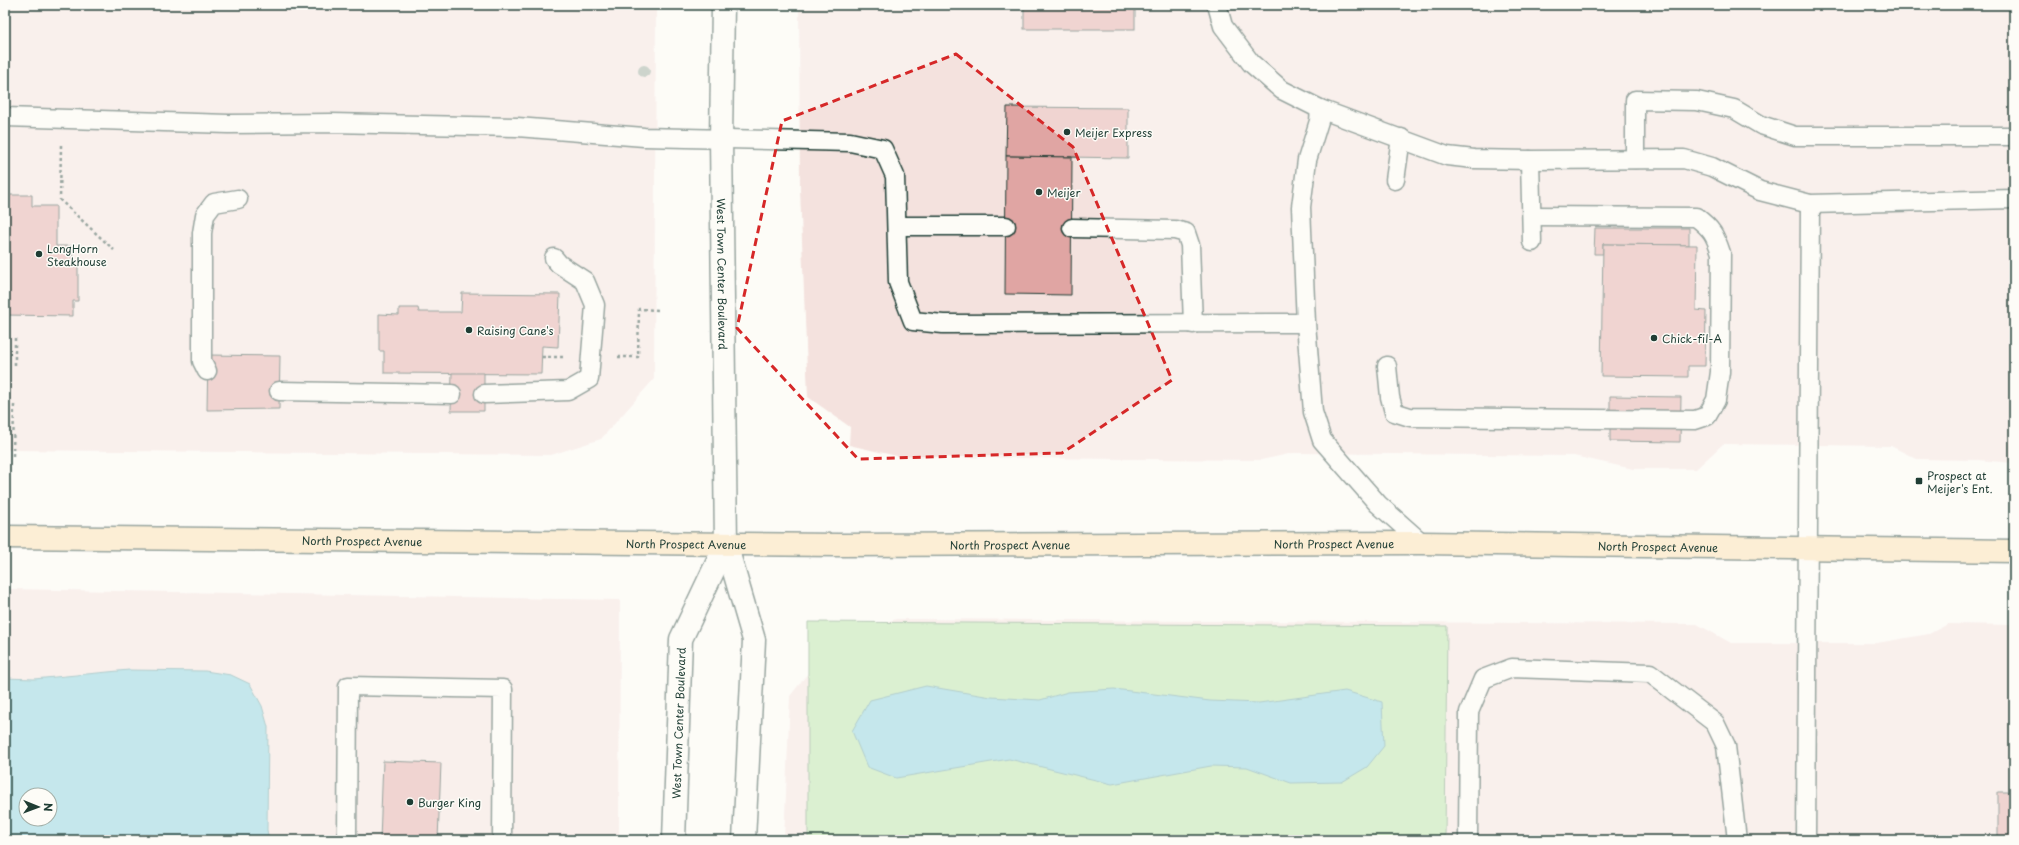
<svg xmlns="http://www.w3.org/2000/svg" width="2019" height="845" font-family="'Playpen Sans',sans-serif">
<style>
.built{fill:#f4e2de;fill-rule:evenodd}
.green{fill:#b2e3a3;stroke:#68906c}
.water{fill:#80cfdd;stroke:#599599;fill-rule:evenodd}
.building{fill:#e0a5a3;stroke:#1f3d34}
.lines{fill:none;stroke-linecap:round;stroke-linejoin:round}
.service-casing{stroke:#1f3d34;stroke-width:21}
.secondary-casing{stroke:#1f3d34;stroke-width:25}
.primary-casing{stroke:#1f3d34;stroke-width:25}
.path{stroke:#1f3d34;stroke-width:2.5;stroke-dasharray:3 3;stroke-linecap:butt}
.service{stroke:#fdfcf7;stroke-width:18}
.secondary{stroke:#fdfcf7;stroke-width:22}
.primary{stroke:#faddab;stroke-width:22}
.tree{fill:#93a598}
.marked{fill:none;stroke:#d62828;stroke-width:3;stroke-dasharray:8 5;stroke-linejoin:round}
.poi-dot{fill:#1f3d34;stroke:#fdfcf7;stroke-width:1.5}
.labels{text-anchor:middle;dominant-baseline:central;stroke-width:3;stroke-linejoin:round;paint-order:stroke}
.poi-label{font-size:11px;fill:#1f3d34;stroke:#fdfcf7;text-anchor:start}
.street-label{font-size:11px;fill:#1f3d34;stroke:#fdfcf7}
</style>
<rect width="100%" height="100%" fill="#fdfcf7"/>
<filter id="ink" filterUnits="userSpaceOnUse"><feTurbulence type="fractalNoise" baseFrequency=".025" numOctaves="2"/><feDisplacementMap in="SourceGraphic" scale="8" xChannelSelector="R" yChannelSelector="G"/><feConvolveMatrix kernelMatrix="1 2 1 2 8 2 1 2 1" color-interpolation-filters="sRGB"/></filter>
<g filter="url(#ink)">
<g class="built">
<polygon points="5,5 656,5 654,379 601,439 551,455 5,450"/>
<polygon points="799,5 2014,5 2014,463 1978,460 1917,459 1891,446 1723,444 1696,469 1633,469 1574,456 1293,453 1261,460 901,457 849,445 850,427 808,397 800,189"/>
<path d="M5,589L620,600L619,840H5ZM26,795H50V819H26Z"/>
<polygon points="897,619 1697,624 1731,643 1877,643 1929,634 1948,624 2014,625 2014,840 784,840 790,696 839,634"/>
</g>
<polygon class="green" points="808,622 1447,626 1445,840 808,840"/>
<g class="water">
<path d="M129,670L205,671L231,675L250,684L262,706L268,727L267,830L269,840H5V678L34,679ZM26,795H50V819H26Z"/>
<polygon points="926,686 991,697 1040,700 1068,692 1114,689 1210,701 1259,703 1345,691 1382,702 1384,746 1367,767 1342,782 1291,783 1247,767 1211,766 1112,784 1009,759 896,778 867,767 852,731 870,700"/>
</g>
<g class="building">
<rect x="1024" y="5" width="111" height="24"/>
<polygon points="1007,107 1128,108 1128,158 1006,156"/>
<polygon points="1006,156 1072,157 1071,295 1005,294"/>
<polygon points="5,195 32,195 32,206 56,206 56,246 73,246 72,262 78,262 78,301 73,301 73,316 5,315"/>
<polygon points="1595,228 1689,228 1689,245 1603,244 1603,254 1594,254"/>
<polygon points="1603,244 1697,245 1696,310 1706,311 1705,366 1688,366 1688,377 1601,376"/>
<polygon points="462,293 560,294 558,347 542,346 541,374 384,373 384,351 379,351 379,314 399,315 399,308 418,308 419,312 461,312"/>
<polygon points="208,355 280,356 279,409 207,410"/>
<polygon points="452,373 484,373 484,411 451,411"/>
<polygon points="1610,396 1681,397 1680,442 1610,441"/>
<polygon points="383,761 441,763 438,840 380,840"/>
<rect x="1998" y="792" width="16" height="48"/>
</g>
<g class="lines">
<g class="service-casing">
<g id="service">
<polyline points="1217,5 1223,26 1251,63 1282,90 1320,109 1447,156 1474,159 1530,160 1684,159 1712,167 1760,191 1810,204 2014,199"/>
<polyline points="1320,109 1319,121 1307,160 1301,207 1306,323 1313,412 1322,440 1378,504 1422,543"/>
<polyline points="5,117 228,124 331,123 517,127 644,137 850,142 883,149 895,176 898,282 913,321 943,324 1306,323"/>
<polyline points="1635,159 1635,100 1697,101 1734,109 1761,125 1795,136 2014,136"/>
<polyline points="1530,160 1532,242"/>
<polyline points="1395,180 1401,138"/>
<polyline points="897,226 1006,226"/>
<polyline points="1072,228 1175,230 1186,233 1190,245 1193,324"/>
<path d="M1387,366L1390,397L1394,412L1410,417L1695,420L1707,416L1716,400L1720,372L1721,253C1715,235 1712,229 1696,217L1532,216"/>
<polyline points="207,371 202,361 202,233 205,215 214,203 238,199"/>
<polyline points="279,391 452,394"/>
<polyline points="484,394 568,391 589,379 595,305 585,281 559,264 554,258"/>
<polyline points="347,840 348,686 503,689 502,840"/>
<polyline points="1468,840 1469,712 1483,679 1512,668 1650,673 1715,723 1726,746 1737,840"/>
<polyline points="1806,840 1810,204"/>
</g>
</g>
<g class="secondary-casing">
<g id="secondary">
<path id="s1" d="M723,5L721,139L726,544L754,640L744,840"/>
<path id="s2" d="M674,840L681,639L726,544"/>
</g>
</g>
<g class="primary-casing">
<g id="primary">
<path id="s3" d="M5,537L839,545L1422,543L2014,551"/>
</g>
</g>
<g class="path">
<polyline points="61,145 60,200 114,250"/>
<polyline points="542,357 563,357"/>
<polyline points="618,357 638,357 639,309 659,310"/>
<polyline points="15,365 15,338"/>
<polyline points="13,456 14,405"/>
</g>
<use href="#service" class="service"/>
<use href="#secondary" class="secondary"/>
<use href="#primary" class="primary"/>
</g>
<circle class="tree" cx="644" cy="71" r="6"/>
</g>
<path d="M0 0H2019V845H0ZM956,54L1073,147L1172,380L1062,453L858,459L737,328L782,121Z" fill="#fdfcf7" fill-opacity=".55" fill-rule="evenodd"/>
<path class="marked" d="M956,54L1073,147L1172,380L1062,453L858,459L737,328L782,121Z"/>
<g class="poi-dot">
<circle cx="1067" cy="132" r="4"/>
<circle cx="1039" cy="192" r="4"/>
<circle cx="39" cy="254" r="4"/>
<circle cx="469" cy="330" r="4"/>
<circle cx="1654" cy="338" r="4"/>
<rect x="1915" y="477" width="8" height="8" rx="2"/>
<circle cx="410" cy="802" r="4"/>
</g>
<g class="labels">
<g class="poi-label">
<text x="1075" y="132">Meijer Express</text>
<text x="1047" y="192">Meijer</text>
<text x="47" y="248">LongHorn<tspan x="47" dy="13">Steakhouse</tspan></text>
<text x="477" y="330">Raising Cane's</text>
<text x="1662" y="338">Chick-fil-A</text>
<text x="1927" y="475">Prospect at<tspan x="1927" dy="13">Meijer's Ent.</tspan></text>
<text x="418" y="802">Burger King</text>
</g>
<g class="street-label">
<text stroke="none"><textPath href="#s1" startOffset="269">West Town Center Boulevard</textPath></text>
<text stroke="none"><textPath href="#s3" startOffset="357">North Prospect Avenue</textPath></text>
<text stroke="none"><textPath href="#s3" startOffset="681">North Prospect Avenue</textPath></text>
<text stroke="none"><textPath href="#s3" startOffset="1005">North Prospect Avenue</textPath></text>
<text stroke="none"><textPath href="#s3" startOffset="1329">North Prospect Avenue</textPath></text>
<text stroke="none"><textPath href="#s3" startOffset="1653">North Prospect Avenue</textPath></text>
<text stroke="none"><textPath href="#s2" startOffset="117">West Town Center Boulevard</textPath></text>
</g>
</g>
<rect width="2019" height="845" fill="none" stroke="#fdfcf7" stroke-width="20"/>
<rect x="10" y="10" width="1999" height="825" fill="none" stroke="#1f3d34" stroke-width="1.5" filter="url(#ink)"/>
<g transform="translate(38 807) rotate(91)"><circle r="19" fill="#fdfcf7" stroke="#a4b0a9"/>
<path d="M0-3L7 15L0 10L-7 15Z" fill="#1f3d34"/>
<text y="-6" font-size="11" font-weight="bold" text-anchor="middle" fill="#1f3d34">N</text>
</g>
</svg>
